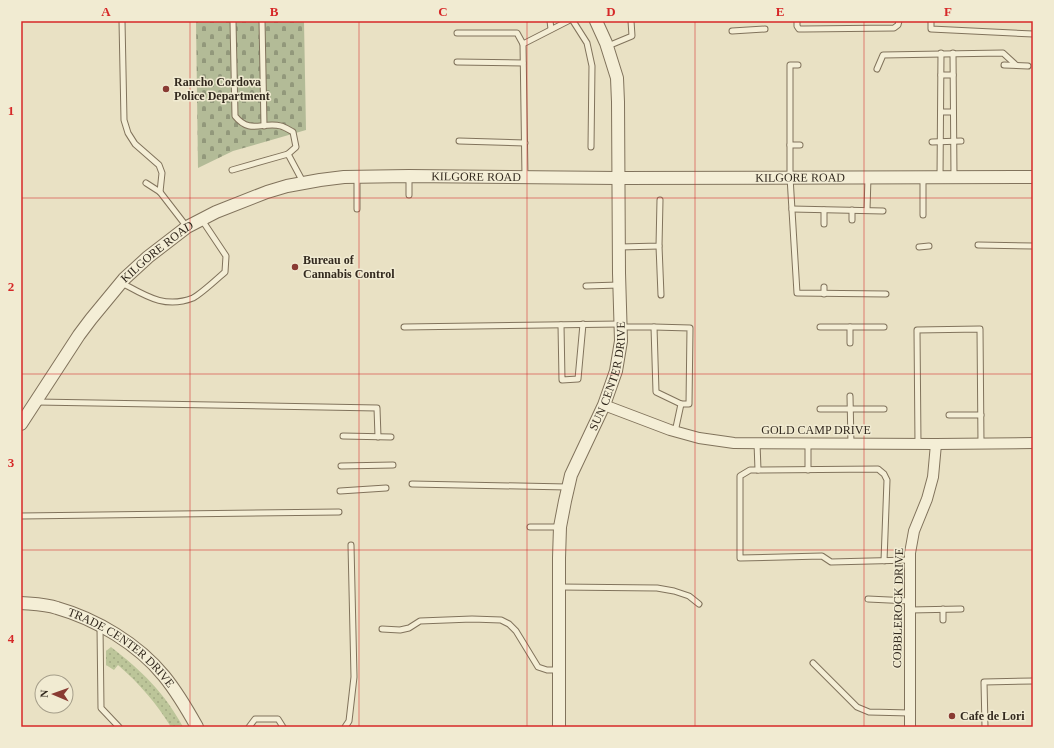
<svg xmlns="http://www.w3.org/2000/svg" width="1054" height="748" font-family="'Times New Roman',serif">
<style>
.grass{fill:url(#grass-dots)}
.cemetery{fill:url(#cemetery-stones)}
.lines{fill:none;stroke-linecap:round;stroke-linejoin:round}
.service-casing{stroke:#81735c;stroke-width:7}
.minor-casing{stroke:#81735c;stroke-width:12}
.tertiary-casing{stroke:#81735c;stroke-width:14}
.service{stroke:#f4eed6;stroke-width:5}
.minor{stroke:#f4eed6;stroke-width:10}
.tertiary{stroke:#f4eed6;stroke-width:12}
.grid{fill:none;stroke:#d62828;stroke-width:1;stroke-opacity:0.55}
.poi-dot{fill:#893b33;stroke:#f1ebd2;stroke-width:1.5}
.labels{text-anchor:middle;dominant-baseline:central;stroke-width:3;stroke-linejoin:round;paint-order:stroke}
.poi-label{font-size:12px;font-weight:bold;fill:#332a1f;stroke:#f1ebd2;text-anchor:start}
.street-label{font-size:12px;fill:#332a1f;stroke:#f1ebd2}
.neatline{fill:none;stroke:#d62828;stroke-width:1.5}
.grid-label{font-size:13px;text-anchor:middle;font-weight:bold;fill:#d62828}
</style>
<defs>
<pattern id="grass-dots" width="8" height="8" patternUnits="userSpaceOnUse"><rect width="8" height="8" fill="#bcc599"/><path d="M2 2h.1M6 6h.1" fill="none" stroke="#a2a983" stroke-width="1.8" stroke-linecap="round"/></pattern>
<pattern id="cemetery-stones" width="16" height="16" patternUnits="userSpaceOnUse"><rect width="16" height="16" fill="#b3bb97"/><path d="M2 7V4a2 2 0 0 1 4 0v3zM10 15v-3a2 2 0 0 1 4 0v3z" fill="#92987b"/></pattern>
</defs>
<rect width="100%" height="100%" fill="#e9e1c4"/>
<path class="grass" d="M111,647C142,671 164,692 183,727H171C156,703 140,684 118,665L114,670L106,665V651Z"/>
<polygon class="cemetery" points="196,21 304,21 306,130 233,151 198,168"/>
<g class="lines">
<g class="service-casing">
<g id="service">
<polyline points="122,21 124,120 128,133 135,144 159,165 162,173 160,192"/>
<path d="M233,21L235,116C250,135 263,121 281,126C285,127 289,130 293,132L296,147L288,154"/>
<polyline points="262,21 264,126"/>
<polyline points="550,21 551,29"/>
<polyline points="573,21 587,43 592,66 591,147"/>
<polyline points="797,21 797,26 799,29 804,29 894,28 898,25 899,21"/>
<polyline points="931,21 931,29 1033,34"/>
<polyline points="732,31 765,29"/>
<polyline points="457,33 517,33 523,44"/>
<polyline points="608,46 632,36 631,21"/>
<polyline points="953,53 954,177"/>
<polyline points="457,62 523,63"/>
<polyline points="798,65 790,65 790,177 797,293 886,294"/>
<polyline points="1004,65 1028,66"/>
<polyline points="877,69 883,55 1003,53 1016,65"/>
<polyline points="941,75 953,75"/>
<polyline points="941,112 953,112"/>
<polyline points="459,141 525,143"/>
<polyline points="932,142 961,141"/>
<polyline points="790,145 800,145"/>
<polyline points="232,170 288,154 303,182"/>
<polyline points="409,176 409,195"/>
<polyline points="525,177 523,44 568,21"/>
<polyline points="940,177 941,53"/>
<polyline points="146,183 160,192 187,227"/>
<polyline points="357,209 357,177"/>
<polyline points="792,209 883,211"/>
<polyline points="824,210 824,224"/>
<polyline points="852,210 852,220"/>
<polyline points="867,210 868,177"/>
<polyline points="923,215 923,178"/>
<polyline points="978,245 1033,246"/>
<polyline points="659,246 661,295"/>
<polyline points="620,247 659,246 660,200"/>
<polyline points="919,247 929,246"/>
<path d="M122,283C146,296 165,309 193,298C201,294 217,279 225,272L226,256L202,220"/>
<polyline points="586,286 619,285"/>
<polyline points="824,287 824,294"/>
<polyline points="561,325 562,380 578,379 583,324"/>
<polyline points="404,327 620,324"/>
<polyline points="621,327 654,327 656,392 681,404 675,432"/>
<polyline points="654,327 690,328 689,404 681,404"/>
<polyline points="820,327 884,327"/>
<polyline points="850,327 850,343"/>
<polyline points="850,396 851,444"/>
<polyline points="37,402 377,408 378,437"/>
<polyline points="820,409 884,409"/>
<polyline points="949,415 981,415"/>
<polyline points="343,436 391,437"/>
<polyline points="757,443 758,470"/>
<polyline points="808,443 808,470"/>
<polyline points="918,444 917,330 980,329 981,444"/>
<polyline points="341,466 393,465"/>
<polyline points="412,484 567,487"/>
<polyline points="340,491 386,488"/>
<polyline points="21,516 339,512"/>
<polyline points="530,527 559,527"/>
<polyline points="884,561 887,480 884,474 878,469 750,470 740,476 740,558 822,556 831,562 910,560"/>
<polyline points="560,587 657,588 674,591 689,596 699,604"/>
<polyline points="868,599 910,601"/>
<polyline points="910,610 961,609"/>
<polyline points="943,620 943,609"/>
<polyline points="100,627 101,708 119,727"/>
<polyline points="382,629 400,630 409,628 420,621 472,619 501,620 509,624 516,631 538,667 547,670 558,670"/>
<polyline points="813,663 857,707 869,712 910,713"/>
<polyline points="249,727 255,719 278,719 283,727"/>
<polyline points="345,727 349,721 354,677 351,545"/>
<polyline points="985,727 984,682 1033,681"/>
</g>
</g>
<g class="minor-casing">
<g id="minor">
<polyline points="604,405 670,430 699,438 734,443 936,444 1033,443"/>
<polyline points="910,727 910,553 914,531 927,499 933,477 936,444"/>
</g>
</g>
<g class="tertiary-casing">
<g id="tertiary">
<path id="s1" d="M21,424L79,335L91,319L124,279L148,257L187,227L216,212L267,192L287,186L320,180L344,177L409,176L618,178L1033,177"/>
<path id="s2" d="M21,603C33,604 46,604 57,608C96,619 138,644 164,676C177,692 187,709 197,727"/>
<path id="s3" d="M559,727V558L560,527L565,501L571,475L604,405L616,371L621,341L619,273L618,102L617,78L606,43L596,21"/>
</g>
</g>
<use href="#service" class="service"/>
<use href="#minor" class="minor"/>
<use href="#tertiary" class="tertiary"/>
</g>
<path class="grid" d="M190,21V727M359,21V727M527,21V727M695,21V727M864,21V727M21,198H1033M21,374H1033M21,550H1033"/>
<g class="poi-dot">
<circle cx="166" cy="89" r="4"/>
<circle cx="295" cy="267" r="4"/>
<circle cx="952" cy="716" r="4"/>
</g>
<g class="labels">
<g class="poi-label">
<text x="174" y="82">Rancho Cordova<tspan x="174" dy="14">Police Department</tspan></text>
<text x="303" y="260">Bureau of<tspan x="303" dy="14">Cannabis Control</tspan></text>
<text x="960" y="716">Cafe de Lori</text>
</g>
<g class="street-label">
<text stroke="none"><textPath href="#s1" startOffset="558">KILGORE ROAD</textPath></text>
<text stroke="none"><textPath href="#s1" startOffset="882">KILGORE ROAD</textPath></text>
<text stroke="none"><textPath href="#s1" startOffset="221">KILGORE ROAD</textPath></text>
<text stroke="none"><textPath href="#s3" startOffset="360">SUN CENTER DRIVE</textPath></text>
<text x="816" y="430">GOLD CAMP DRIVE</text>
<text transform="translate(898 608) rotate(-89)">COBBLEROCK DRIVE</text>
<text stroke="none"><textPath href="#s2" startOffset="113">TRADE CENTER DRIVE</textPath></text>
</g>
</g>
<rect width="1054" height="748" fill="none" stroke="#f1ebd2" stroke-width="44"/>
<g transform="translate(54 694) rotate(272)"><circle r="19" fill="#f1ebd2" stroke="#a59e8a"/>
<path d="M0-3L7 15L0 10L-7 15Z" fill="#893b33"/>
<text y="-6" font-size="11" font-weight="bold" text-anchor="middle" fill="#332a1f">N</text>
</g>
<rect x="22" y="22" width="1010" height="704" class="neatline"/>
<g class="grid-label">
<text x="106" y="16">A</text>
<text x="274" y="16">B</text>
<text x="443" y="16">C</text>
<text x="611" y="16">D</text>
<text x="780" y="16">E</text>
<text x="948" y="16">F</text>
<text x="11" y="115">1</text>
<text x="11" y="291">2</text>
<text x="11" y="467">3</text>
<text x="11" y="643">4</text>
</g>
</svg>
